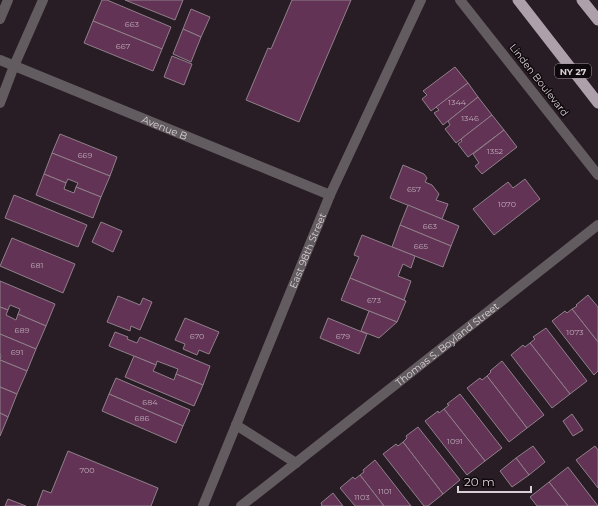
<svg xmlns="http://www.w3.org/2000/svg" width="598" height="506" font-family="Montserrat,sans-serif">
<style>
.building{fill:#633356;stroke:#8f808a}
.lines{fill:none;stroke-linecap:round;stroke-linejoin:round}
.minor{stroke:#625b5f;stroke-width:10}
.tertiary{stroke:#625b5f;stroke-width:10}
.trunk{stroke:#aea0aa;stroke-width:11}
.labels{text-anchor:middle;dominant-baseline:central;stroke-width:3;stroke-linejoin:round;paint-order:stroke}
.number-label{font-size:8px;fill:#bba9b5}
.shield{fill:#0f090d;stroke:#9c9499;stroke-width:1}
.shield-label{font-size:9px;font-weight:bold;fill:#d8d0d5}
.street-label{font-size:10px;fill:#d8d0d5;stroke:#0f090d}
</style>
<rect width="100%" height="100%" fill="#291d25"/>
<g class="building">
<polygon points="102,0 107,0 171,27 162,49 93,21"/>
<polygon points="125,0 183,0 175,20"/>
<polygon points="292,0 351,0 299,122 246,100 268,48 271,49"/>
<polygon points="191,9 210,17 201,37 183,29"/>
<polygon points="93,21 162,49 153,71 84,43"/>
<polygon points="183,29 201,37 191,62 173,54"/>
<polygon points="172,56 192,64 184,85 164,77"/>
<polygon points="455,67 468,83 431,111 422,99 427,95 423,91"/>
<polygon points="468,83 478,97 443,125 434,113 439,110 436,107"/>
<polygon points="478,97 492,115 456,143 445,129 450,125 448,121"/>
<polygon points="492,115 504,130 468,157 458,144 462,141 461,139"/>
<polygon points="504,130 517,147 482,174 475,166 479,163 473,154"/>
<polygon points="60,134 117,157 110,176 52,153"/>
<polygon points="52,153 110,176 101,197 76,187 78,183 68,179 66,183 44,174"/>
<polygon points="403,165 424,174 427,178 425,182 432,185 439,194 436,200 448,204 442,219 390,198"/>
<polygon points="44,174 66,183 64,189 74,193 76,187 101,197 93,218 36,195"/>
<polygon points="525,179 540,199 494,235 473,209 508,182 513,188"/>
<polygon points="14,195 87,225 78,247 5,218"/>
<polygon points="408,205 459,226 451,246 400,225"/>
<polygon points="101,222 122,231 113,252 92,242"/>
<polygon points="400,225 451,246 443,267 392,247"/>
<polygon points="362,235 415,256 411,268 403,264 398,276 411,281 404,300 350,278 359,257 354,255"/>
<polygon points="12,238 75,264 63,293 0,266"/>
<polygon points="350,278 406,301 397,322 341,300"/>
<polygon points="0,281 55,304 46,326 18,314 20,309 10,305 8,310 0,307"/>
<polygon points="588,295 598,307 598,342 572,309 577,306 576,305"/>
<polygon points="118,296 140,305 143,298 152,302 140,330 131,326 130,331 107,322"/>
<polygon points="0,307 8,310 6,315 16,320 18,314 46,326 36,349 0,334"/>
<polygon points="572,309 598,342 598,371 594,375 552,321 565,311 567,313"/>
<polygon points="369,311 397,322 379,338 361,331"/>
<polygon points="185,318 219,332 209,354 199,350 197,355 183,349 185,344 175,340"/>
<polygon points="328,318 367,334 359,354 320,338"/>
<polygon points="546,328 587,381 570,394 530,343 535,339 533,337"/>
<polygon points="115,332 128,337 127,339 137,343 140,337 210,366 203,385 176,374 178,369 157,361 156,365 109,346"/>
<polygon points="0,334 36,349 27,371 0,360 1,355 0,354"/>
<polygon points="530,343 570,394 552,408 511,355 523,345 525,347"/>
<polygon points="134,356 156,365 153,371 174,380 176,374 203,385 194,406 125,377"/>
<polygon points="0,360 27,371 17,394 0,387"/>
<polygon points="502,361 544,415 527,428 487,376 491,372 490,371"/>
<polygon points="487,376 527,428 509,442 467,388 480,378 482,380"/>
<polygon points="116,378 190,410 183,426 109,394"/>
<polygon points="0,387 17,394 8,417 0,413"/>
<polygon points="109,394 183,426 176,443 102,411"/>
<polygon points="460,394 502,448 485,461 444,409 449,405 447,404"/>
<polygon points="444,409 485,461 467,475 425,421 438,411 439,413"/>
<polygon points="0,413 8,417 0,436"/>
<polygon points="572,414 583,430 573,436 563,421"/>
<polygon points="418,427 460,480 443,494 403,442 407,438 406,436"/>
<polygon points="403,442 443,494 428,506 424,506 383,454 396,444 398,446"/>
<polygon points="533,446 545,462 529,475 516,458"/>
<polygon points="595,446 598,450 598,488 576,460"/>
<polygon points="68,451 158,488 151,506 37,506 43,490 51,493"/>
<polygon points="516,458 529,475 512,487 500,471"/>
<polygon points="375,460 411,506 384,506 360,475 364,472 363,470"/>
<polygon points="568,467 598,506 568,506 549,482"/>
<polygon points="360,475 384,506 355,506 340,488 353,477 355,479"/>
<polygon points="549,482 568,506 537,506 530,497"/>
<polygon points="333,493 343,506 321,506 322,505 321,503"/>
<polygon points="8,499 26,506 5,506"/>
</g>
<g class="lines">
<g class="minor">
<path id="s1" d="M0,60L330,195"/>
<polyline points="236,425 296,463"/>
<path id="s2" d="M203,506L330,195L421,0"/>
<path id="s3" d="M241,506L598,225"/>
</g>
<g class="tertiary">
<polyline points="460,0 598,175"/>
<polyline points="0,19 8,0"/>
<polyline points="0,103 14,66 43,0"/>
</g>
<g class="trunk">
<polyline points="518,0 598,103"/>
<polyline points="582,0 598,20"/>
</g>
</g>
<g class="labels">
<g class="number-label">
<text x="132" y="24">663</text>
<text x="123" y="46">667</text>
<text x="457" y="102">1344</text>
<text x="470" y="118">1346</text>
<text x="495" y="151">1352</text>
<text x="85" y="155">669</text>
<text x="414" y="189">657</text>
<text x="507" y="204">1070</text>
<text x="430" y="226">663</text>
<text x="421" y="246">665</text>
<text x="37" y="265">681</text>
<text x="374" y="300">673</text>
<text x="22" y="330">689</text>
<text x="575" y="332">1073</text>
<text x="197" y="336">670</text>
<text x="343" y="336">679</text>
<text x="17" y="352">691</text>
<text x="150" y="402">684</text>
<text x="142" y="418">686</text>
<text x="455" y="441">1091</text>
<text x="87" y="470">700</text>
<text x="385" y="491">1101</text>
<text x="362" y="497">1103</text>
</g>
<rect class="shield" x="555" y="64" width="36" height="14" rx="3"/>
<g class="shield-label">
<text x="573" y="71">NY 27</text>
</g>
<g class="street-label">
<text transform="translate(539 80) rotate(52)">Linden Boulevard</text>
<text stroke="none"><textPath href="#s1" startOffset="178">Avenue B</textPath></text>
<text stroke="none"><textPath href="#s2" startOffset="276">East 98th Street</textPath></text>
<text stroke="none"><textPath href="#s3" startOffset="262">Thomas S. Boyland Street</textPath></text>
</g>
</g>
<path d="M458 486v6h73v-6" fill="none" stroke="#d8d0d5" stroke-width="2"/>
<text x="464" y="486" font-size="12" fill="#d8d0d5" stroke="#0f090d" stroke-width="3" paint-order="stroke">20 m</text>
</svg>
